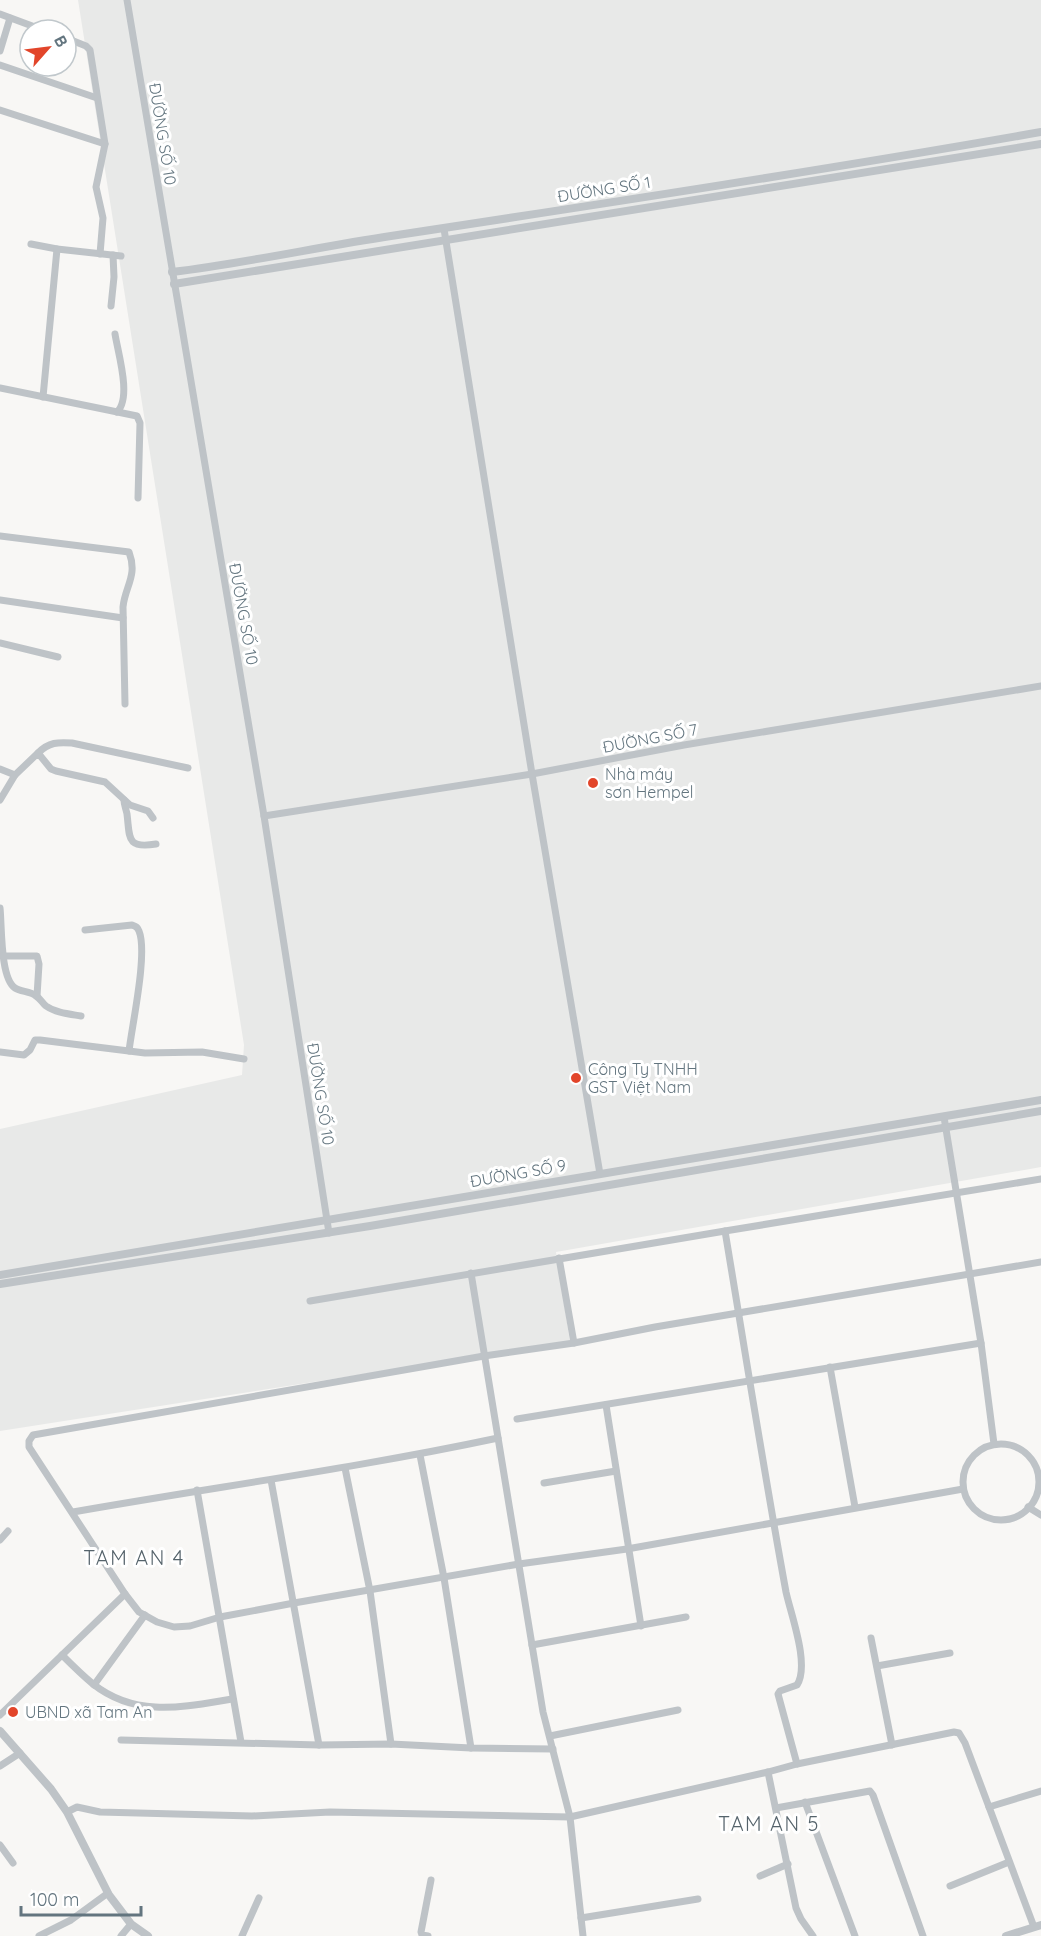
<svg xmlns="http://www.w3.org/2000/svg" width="1041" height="1936" font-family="Quicksand,sans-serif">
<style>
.built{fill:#e8e9e8}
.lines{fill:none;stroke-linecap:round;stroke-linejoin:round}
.minor{stroke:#bec3c7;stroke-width:7}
.tertiary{stroke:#bec3c7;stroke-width:8}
.poi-dot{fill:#e2452a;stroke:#fff;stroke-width:2}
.labels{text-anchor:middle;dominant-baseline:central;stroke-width:6;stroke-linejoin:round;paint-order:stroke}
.street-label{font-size:16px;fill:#63757f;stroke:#fff}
.poi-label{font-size:16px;fill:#63757f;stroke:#fff;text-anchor:start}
.quarter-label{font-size:20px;letter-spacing:1.5px;fill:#55636b;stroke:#fff}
</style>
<rect width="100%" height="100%" fill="#f8f7f5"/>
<polygon class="built" points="78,0 1041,0 1041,1167 556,1252 570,1342 0,1431 0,1129 242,1075 244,1045"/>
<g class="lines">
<g class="minor">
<polyline points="127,0 264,816 329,1233"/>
<polyline points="0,14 43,30"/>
<polyline points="66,38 86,46 90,50 105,144 96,187 103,218 100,254"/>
<polyline points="0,51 10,18"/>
<polyline points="0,65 97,98"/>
<polyline points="0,110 105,144"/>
<polyline points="444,229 532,774 600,1174"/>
<polyline points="31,244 57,249 121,256"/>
<polyline points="111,306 114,277 113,255"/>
<path d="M115,334C118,353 132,398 117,412"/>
<polyline points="0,388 137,416 140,423 138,498"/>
<polyline points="43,397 57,249"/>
<path d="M0,536L129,552C138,576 125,586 123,607L125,704"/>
<polyline points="0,600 123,618"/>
<polyline points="0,643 58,657"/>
<path d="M38,753C49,742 58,742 72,743L188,768"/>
<polyline points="0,769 15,775"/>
<polyline points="0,800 15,775 38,753 51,769 56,771 105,782 130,805 148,811 153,818"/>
<path d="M124,800C124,805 126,809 127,814C130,838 126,849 156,844"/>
<polyline points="264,816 532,774 684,745 1041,686"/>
<path d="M0,908C2,926 0,978 15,988C21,992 30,991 36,996C40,998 42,1003 46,1006C56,1013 69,1014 81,1016"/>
<path d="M85,930L132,925C137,927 137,927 139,931C148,953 132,1025 129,1051"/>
<polyline points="3,956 37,956 39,964 37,996"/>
<polyline points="0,1052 24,1055 30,1050 35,1040 40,1040 145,1053 202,1052 244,1059"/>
<polyline points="944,1117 981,1343 994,1444"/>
<polyline points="559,1258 574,1343"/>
<polyline points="471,1273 543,1712 570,1817 583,1936"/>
<polyline points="310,1301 725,1231"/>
<polyline points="830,1367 855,1507"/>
<polyline points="606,1405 641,1626"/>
<polyline points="517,1419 981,1343"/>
<circle cx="1001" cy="1482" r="38"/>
<polyline points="420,1455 444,1578 471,1748"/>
<polyline points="345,1468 370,1591 391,1744"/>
<polyline points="271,1480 319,1745"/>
<polyline points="544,1483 616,1471"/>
<polyline points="963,1489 627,1549 519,1564 294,1603 220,1617 190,1626 174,1627 157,1622 139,1612 125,1594 29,1447 29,1441 33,1435 484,1356 574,1343 655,1327 1041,1262"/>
<polyline points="197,1490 241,1742"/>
<polyline points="1028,1507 1041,1515"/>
<path d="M73,1512C215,1487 357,1468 498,1438"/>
<polyline points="0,1540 8,1531"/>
<polyline points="871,1638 892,1745"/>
<polyline points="532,1645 686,1617"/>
<path d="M62,1655C72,1665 82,1675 93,1684C136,1718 183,1707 232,1699"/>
<polyline points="877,1666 950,1653"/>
<polyline points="94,1685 145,1615"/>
<polyline points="0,1715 125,1594"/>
<polyline points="550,1736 678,1710"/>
<polyline points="121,1740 319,1745 391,1744 471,1748 553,1749"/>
<path d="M797,1764L778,1694L780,1691L797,1685C810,1665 791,1615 786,1592C764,1472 745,1351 725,1231L1041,1179"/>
<polyline points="0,1766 20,1753"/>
<polyline points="768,1772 796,1908 801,1919 813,1936"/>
<polyline points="805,1802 855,1936"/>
<polyline points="989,1807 1041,1791"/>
<polyline points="776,1808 870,1791 873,1795 923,1936"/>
<polyline points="67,1812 77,1807 100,1812 252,1816 330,1812 570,1817 768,1772 797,1764 954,1732 959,1733 965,1743 1034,1927"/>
<polyline points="0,1845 13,1863"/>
<polyline points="760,1876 788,1864"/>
<polyline points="950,1886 1009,1862"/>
<polyline points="581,1918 698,1899"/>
<polyline points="39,1936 71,1920 108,1893"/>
<polyline points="121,1936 131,1924"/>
<polyline points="242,1936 259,1898"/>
<polyline points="428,1936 422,1935 421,1932 431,1880"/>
</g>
<g class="tertiary">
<path d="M172,272C246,263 318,247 391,236C608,203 825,170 1041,132"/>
<polyline points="174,284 1041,144"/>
<polyline points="0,1275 1041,1100"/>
<polyline points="0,1284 370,1226 1041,1111"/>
<polyline points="0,1731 51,1789 67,1812 109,1895 131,1924 148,1936"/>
<polyline points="1006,1936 1041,1925"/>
</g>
</g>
<g class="poi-dot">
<circle cx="593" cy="783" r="6"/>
<circle cx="576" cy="1078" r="6"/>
<circle cx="13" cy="1712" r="6"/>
</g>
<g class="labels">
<g class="street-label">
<text transform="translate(163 134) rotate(81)">ĐƯỜNG SỐ 10</text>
<text transform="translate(604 189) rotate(-9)">ĐƯỜNG SỐ 1</text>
<text transform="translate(244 614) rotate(80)">ĐƯỜNG SỐ 10</text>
<text transform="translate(650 738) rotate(-11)">ĐƯỜNG SỐ 7</text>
<text transform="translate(321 1094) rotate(81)">ĐƯỜNG SỐ 10</text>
<text transform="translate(518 1173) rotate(-10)">ĐƯỜNG SỐ 9</text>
</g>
<g class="poi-label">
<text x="605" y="774">Nhà máy<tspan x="605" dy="18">sơn Hempel</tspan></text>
<text x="588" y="1069">Công Ty TNHH<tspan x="588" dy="18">GST Việt Nam</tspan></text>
<text x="25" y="1712">UBND xã Tam An</text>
</g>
<g class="quarter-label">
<text x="134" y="1557">TAM AN 4</text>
<text x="769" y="1823">TAM AN 5</text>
</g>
</g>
<g transform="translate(48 48) rotate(62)"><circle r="28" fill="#ffffff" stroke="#c1c8cc" stroke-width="1.5"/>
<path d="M0-4.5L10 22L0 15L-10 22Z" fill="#e2452a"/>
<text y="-9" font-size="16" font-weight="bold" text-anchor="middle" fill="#63757f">B</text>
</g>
<path d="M21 1906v9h120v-9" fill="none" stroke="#63757f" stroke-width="3"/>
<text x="30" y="1906" font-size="18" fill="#63757f" stroke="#ffffff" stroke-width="4.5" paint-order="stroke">100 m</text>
</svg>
